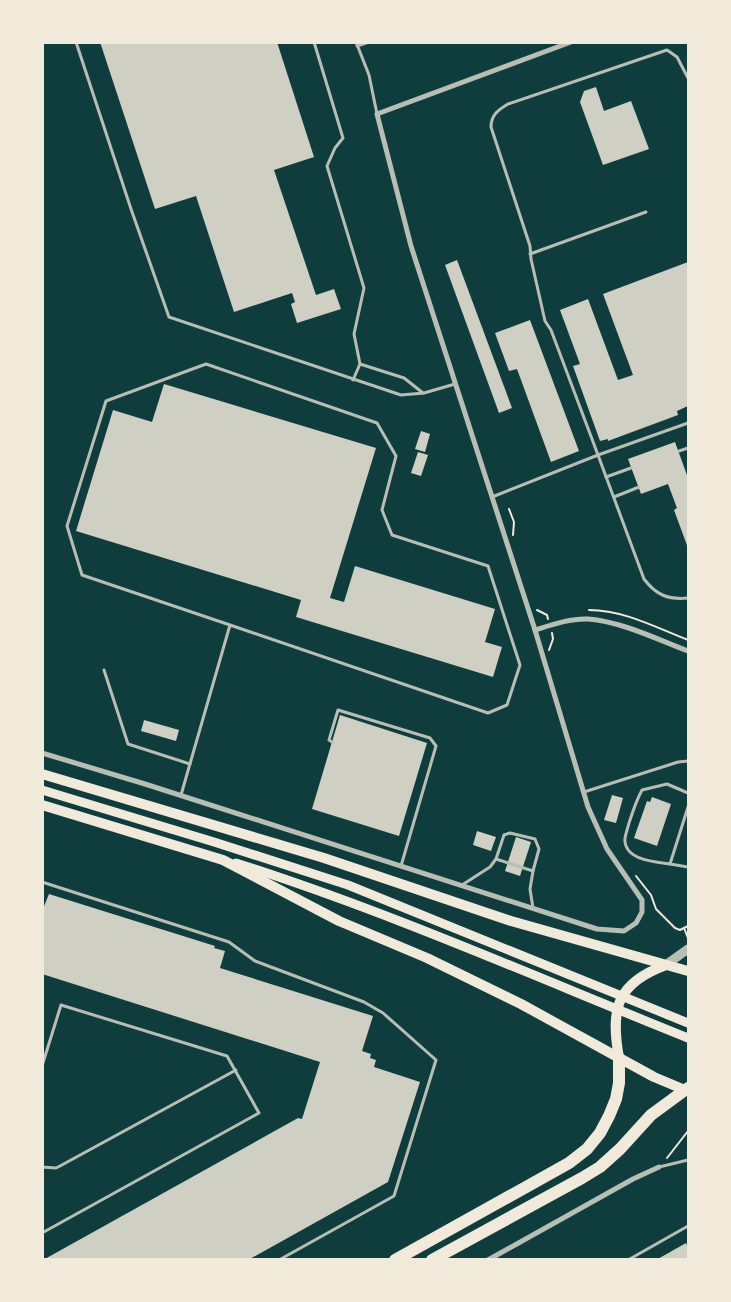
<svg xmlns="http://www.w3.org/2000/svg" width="731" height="1302" font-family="'Public Sans',sans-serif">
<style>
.building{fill:#cfcfc3}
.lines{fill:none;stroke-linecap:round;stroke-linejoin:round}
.path{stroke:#f1e9da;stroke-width:2}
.service{stroke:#b8beb3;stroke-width:3}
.minor{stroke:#b8beb3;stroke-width:5}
.tertiary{stroke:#b8beb3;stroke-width:9}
.secondary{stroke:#f1e9da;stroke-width:9}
.primary{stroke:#f1e9da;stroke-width:10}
.motorway{stroke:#f1e9da;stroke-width:12}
</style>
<rect width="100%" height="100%" fill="#0f3d3e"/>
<g class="building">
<polygon points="100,42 277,42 314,157 274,170 316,295 334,289 341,309 297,323 291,304 295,302 292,293 234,312 196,196 155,209"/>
<polygon points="596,87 604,111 631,101 649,149 603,165 580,102 584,91"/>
<polygon points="457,260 512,408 499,413 445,265"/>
<polygon points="688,262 688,406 677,411 678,415 608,441 608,439 600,441 573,366 580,364 560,310 588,299 618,380 633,375 603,294"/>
<polygon points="530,320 579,451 551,462 517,369 509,371 495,333"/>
<polygon points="164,384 376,448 330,598 344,602 355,566 495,609 485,642 502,647 493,677 296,617 301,600 76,531 113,410 152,422"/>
<polygon points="421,431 430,434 425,452 415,449"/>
<polygon points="675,442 688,478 688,548 674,510 677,508 668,484 641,494 628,459"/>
<polygon points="418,452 428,455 421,476 411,473"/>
<polygon points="340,715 427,743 399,836 312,809"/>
<polygon points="144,720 179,730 176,741 141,731"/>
<polygon points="612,795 623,798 616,823 604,820"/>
<polygon points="652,797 671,804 657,846 634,838 647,801 650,802"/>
<polygon points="477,831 496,837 491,851 473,845"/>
<polygon points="516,837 531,842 520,876 505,871"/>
<polygon points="49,894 215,946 214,948 225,951 220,968 373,1016 362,1051 371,1054 370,1058 376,1060 374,1067 420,1082 388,1182 248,1260 43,1260 298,1118 302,1119 320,1062 42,974 42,911"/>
<polygon points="686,1243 688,1248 688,1260 656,1260"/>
</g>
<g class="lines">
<g class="path">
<polyline points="509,509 514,522 513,535"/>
<polyline points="537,610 547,615 548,619"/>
<path d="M589,610C624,610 657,628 688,640"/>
<polyline points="549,650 553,639 552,633"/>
<polyline points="636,876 651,895 656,909 675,928 680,930 688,926"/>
<polyline points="684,928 688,938"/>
<polyline points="667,1158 688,1131"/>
</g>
<g class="service">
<polyline points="76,42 131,209 169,317 401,395 424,393 455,384"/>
<polyline points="314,42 343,138 335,148 327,166 364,288 354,334 360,364 353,380"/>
<polyline points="356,42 369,75 377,114"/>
<polyline points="357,46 369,42"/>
<polyline points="530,254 646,212"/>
<polyline points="360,364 404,378 423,393"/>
<path d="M688,423L598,455L644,579C656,595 668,600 688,598"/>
<polyline points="679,451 688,448"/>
<polyline points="606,477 631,468"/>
<path d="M492,497L598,455L551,330L545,321L531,259L530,246L491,127C491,115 498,110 508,104L667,50L677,57L688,78"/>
<polyline points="614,497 639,487"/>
<polyline points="104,670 128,744 190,764"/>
<polyline points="332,742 329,740 338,710 430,738 436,746 401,866"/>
<polyline points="584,792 678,762 688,761"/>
<polyline points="181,795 230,625 488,713 507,705 520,665 488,566 392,535 382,510 396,456 377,423 206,364 106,401 67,526 82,575 230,625"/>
<polyline points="688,807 670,864 688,867"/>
<polyline points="496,859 533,871"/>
<path d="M670,864C655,862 623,860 625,838C626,833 628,827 629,823C633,811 636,801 642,790L667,784L688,793"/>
<polyline points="42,882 229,942 255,961 364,1002 383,1013 436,1060 394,1196 279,1260"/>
<polyline points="462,885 490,867 496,859 504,835 510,833 535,839 539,849 533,871 530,889 533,908"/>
<polyline points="42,1066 61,1005 227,1056 259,1113 42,1233"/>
<polyline points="42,1167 56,1168 60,1166 236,1070"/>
<polyline points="659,1167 688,1160"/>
<polyline points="628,1260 688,1226"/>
</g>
<g class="minor">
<path d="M535,630C551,625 571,618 588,619C623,622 656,639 688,651"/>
<polyline points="42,753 145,784 597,929 624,931 636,923 642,912 642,900 607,849 588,807 535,630 411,246 377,114 571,42"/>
<polyline points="488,1260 633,1179 659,1167"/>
</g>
<polyline class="tertiary" points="667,964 688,949"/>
<g class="secondary">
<polyline points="42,790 214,842 348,885 688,1023"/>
<path d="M236,863C390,912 538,978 688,1038"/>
</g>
<g class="primary">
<polyline points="42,774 324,858 511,921 688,971"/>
<polyline points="42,805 223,860 339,921 427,958 521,1004 654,1077 685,1090 688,1087"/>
<path d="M619,1058C610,1008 617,983 666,965"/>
</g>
<g class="motorway">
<polyline points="395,1260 569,1163 587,1149 600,1133 609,1116 616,1099 619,1083 619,1058"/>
<polyline points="432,1260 582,1178 600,1167 620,1149 651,1115 685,1090"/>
</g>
</g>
<rect width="731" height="1302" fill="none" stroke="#f1e9da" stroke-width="88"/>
</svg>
